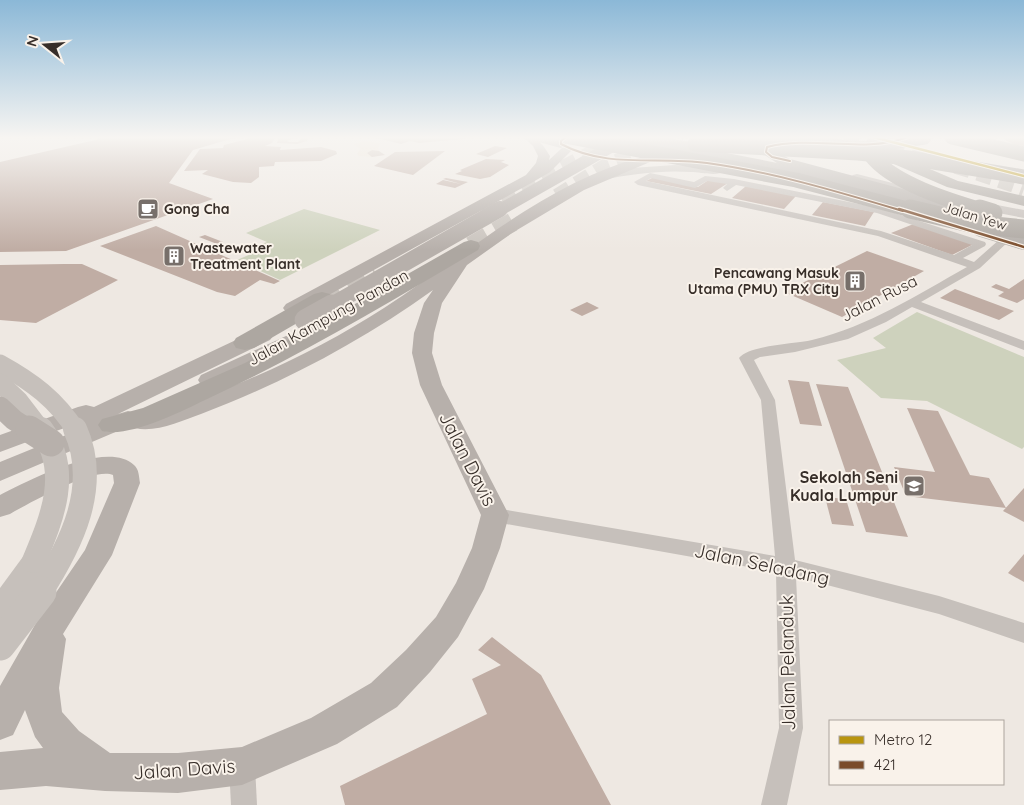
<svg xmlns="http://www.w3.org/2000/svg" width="1024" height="805" font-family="Quicksand,sans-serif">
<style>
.green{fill:#ced2bd}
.plaza{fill:#ebe0d2}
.building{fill:#c0ada4}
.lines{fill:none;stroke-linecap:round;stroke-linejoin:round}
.motorway-tunnel-far1{stroke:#c9c3bd;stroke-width:15;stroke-dasharray:15 8;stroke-linecap:butt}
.motorway-tunnel{stroke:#c9c3bd;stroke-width:19;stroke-dasharray:19 10;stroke-linecap:butt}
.minor{fill:#c6c0bb;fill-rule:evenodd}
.tertiary{fill:#c6c0bb;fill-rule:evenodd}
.secondary{fill:#b7b0ab;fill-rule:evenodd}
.primary{fill:#b5afaa;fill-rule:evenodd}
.motorway{fill:#ada7a1;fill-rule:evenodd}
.tertiary-bridge-far2{stroke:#c6c0bb;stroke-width:19}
.tertiary-bridge-far1{stroke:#c6c0bb;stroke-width:24}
.tertiary-bridge{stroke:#c6c0bb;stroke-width:31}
.secondary-bridge-far3{stroke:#b7b0ab;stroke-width:12}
.secondary-bridge-far2{stroke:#b7b0ab;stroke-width:16}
.secondary-bridge-far1{stroke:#b7b0ab;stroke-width:21}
.secondary-bridge{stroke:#b7b0ab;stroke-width:27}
.primary-bridge-far1{stroke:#b5afaa;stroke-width:14}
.primary-bridge{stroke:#b5afaa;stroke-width:18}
.motorway-bridge-far1{stroke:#ada7a1;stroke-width:15}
.motorway-bridge{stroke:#ada7a1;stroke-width:19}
.bus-1-far1-casing{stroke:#f9f2ea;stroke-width:4}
.bus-1-casing{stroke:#f9f2ea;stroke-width:5}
.bus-1-far1{stroke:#7a4b2a;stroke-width:2}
.bus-1{stroke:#7a4b2a;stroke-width:2.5}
.metro-1-casing{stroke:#f9f2ea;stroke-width:4.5}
.metro-1{stroke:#b9950e;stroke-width:2.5}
.labels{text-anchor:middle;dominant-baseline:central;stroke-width:4;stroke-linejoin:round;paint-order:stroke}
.far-poi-label{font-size:14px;font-weight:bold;fill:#372e29;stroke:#f9f2ea;text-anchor:start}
.far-street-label{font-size:14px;fill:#372e29;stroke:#f9f2ea}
.street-label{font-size:16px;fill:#372e29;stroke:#f9f2ea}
.poi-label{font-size:16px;font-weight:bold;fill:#372e29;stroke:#f9f2ea;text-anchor:end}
.near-street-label{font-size:19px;fill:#372e29;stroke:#f9f2ea}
</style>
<rect width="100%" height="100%" fill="#eee8e2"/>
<g class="green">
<polygon points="304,209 380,230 280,280 237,260 258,251 250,248 267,242 246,233"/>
<polygon points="917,312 1024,357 1024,447 1022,449 927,401 881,398 837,360 886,348 873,338"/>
</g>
<polygon class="plaza" points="363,141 380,143 378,149 379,151 372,150 367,153 374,157 359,156 357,154 360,149 354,144"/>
<g class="building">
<polygon points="108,137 237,137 193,150 169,183 213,199 66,251 0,252 0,162"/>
<polygon points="255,137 276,137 272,143 265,146 281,147 280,150 321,147 336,151 337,154 321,161 275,162 274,166 259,167 259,177 251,183 233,182 202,174 208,170 184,171 200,149 223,148 224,145"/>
<polygon points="284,137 297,137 287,141 289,142 298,142 301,139 308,138 307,141 297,144 277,143 278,139"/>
<polygon points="454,137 463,139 419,143 410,141 401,144 377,138"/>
<polygon points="1006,137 1024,137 1024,146 1015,145 1005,140"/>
<polygon points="495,146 507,148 488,157 476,154"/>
<polygon points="372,150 379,151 385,155 372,157 367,153"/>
<polygon points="445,151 413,175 374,166 395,152"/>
<polygon points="486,159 505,160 501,162 509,165 490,177 480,179 455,174 462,171 460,170"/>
<polygon points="654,177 698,187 710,179 728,183 711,194 646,181"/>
<polygon points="446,178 468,182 455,188 436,184 443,180 461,184 443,179"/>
<polygon points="746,186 796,196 784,209 732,198"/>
<polygon points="823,202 874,212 865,226 812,215"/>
<polygon points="916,223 976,243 952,255 891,233"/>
<polygon points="156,226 280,281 274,284 260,280 235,296 217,292 100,246"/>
<polygon points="205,235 223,242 217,244 199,237"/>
<polygon points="867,251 924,271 842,317 784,292"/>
<polygon points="64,264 82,264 118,280 36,323 0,320 0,265"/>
<polygon points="1024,279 1024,299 1017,303 998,296 1004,292 991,287 996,284 1009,289"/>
<polygon points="955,289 1014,311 999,320 940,298"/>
<polygon points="587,302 599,308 582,316 570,310"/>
<polygon points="788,380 809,382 822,426 800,424"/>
<polygon points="816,384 848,387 908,537 866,532"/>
<polygon points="907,408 938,411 970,475 989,478 1006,508 906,496 894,467 935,472"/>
<polygon points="1024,488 1024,522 1003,511"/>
<polygon points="825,497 846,499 854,526 832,524"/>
<polygon points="1024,554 1024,582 1008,573"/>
<polygon points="492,637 541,675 611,805 345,805 340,786 487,714 472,679 501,665 478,650"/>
</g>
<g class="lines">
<g class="motorway-tunnel-far1">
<path d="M821,137C891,146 958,165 1024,189"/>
<polyline points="557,196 607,165 682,137"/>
<polyline points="481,210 601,148"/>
</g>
<g class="motorway-tunnel">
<polyline points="471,246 516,220"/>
<polyline points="322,299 374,270"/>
</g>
<g class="minor">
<path d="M650,173L694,182L705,176L734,179L879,208L985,242L986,244L985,246L963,258L974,262L1000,239L1004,238L1009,241L980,268L921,302L1024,341V350L912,307L886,322L848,339L795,352L760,357L754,360L775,400L795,560L939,596L1024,623V643L939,614L796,577L803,728L787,805H761L779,728L776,572L495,522L489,520L486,515L489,510L495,508L775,556L761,400L739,358C749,345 795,344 812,340C869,326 917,295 967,267L878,236L638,185L634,182ZM651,178L695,188L707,181L727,184L723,188L727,191L736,185L877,213L972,245L954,255L881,231L646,181Z"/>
<polygon points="242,753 251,757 255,766 257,805 231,805 229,766 233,757"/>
</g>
<g class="tertiary">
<path d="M675,165L719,168L724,171C718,177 700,172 691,172C661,170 631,174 602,180L596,177L598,175L631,168Z"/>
<polygon points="857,174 932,193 934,195 928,199 853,179 851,177 853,175"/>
<polygon points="976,201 1024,210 1024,218 972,208 970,205 972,202"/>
<polygon points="34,551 43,554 47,561 10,619 0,623 0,588 25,554"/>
</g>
<g class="secondary">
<path d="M523,137C538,137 542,143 550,156L549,160L562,148L566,147L572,150L550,172L533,182L298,312L292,313L286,312L283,308L286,304L526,175L536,163L538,156L533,146Z"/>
<path d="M697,137H726C720,143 710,140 701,143C693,145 690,151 681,149L679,147L681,145Z"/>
<path d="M737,137H795L862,141L897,139L902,142C891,154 766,142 742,140Z"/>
<path d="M646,156L652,160L650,162L584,190L512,233L467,265L442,303L434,333L432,353L442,385L509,515L500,548L484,589L458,637L430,672L397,707L337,744L242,785L178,793L105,791L46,786L0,790V752L43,748L35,737L25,710L13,735L0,740V686L40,616L85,550L114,483L113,475C95,466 27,504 10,514L0,517V495C27,481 107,439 134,465C139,469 139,477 140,483L112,555L63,634L66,639L59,688L62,712L79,731L110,753H178L242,747L311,718L371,683L406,650L436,617L456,583L472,548L481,515L420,385L412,353L414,333L424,303L433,290C362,341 283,383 201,414C182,421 155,433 135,428L132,425L0,481V462L76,431L67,427L0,452V435L78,407L86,405L94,407L238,339L263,330L270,332L273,336L270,340L118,414L128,411L136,413L139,417C223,395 311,355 384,308C468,254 547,181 646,156Z"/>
<polygon points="286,336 293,338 296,342 293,346 217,385 209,386 201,385 198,380 201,375"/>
</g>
<g class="primary">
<polygon points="529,137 548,137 565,141 567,144 561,148 531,140"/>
<polygon points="793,137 801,137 803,140 801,143 782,145 773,150 790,159 959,204 962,207 959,210 954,212 794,169 780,165 760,152 763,144 780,138"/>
</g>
<g class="motorway">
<polygon points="835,138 890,152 958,181 1024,196 1024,206 947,187 880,158 830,145 828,142"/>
<path d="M471,240L478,242L480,246L478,250C388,303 300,356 205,400C180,412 129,438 102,431L98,425L102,419L143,408L245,363L355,304L464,242Z"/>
<polygon points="322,292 330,294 333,299 330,304 254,348 245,350 236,348 233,343 236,338 314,294"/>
</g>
<g class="tertiary-bridge-far2">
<path d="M0,364C31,381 57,400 76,431"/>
<polyline points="0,383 19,401 42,431"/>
</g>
<g class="tertiary-bridge-far1">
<path d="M34,561C52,518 72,471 41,429"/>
<path d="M40,593C71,545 101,486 75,429"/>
</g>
<polyline class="tertiary-bridge" points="0,645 41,592"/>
<polyline class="secondary-bridge-far3" points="498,211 628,137"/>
<polyline class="secondary-bridge-far2" points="330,306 500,209"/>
<g class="secondary-bridge-far1">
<polyline points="305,320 332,305"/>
<polyline points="0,407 14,420 31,431"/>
</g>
<polyline class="secondary-bridge" points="29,429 51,443"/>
<g class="primary-bridge-far1">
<polyline points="613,137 690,149"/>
<polyline points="675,150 818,178 938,210"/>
</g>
<g class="primary-bridge">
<polyline points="935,209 938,210"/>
<polyline points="981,228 1024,241"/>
</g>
<g class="motorway-bridge-far1">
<polyline points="570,137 796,180 915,211"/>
<polyline points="952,137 1024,154"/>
<polyline points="695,144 858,153 909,158 1024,177"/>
<polyline points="873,145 924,137"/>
<path d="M870,154C891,183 951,201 985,211"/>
</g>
<g class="motorway-bridge">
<polyline points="910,209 974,224 1024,229"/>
<polyline points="980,209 993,213"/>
</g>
<g class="bus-1-far1-casing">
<g id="bus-1-far1">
<path d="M566,137L561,141V144C608,169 656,156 707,163C773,172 839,192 903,211"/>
<path d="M790,161L772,157L766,152L767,147C814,135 862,154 908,137"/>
</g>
</g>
<g class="bus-1-casing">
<polyline id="bus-1" points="899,209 1024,247"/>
</g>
<use href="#bus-1-far1" class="bus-1-far1"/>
<use href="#bus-1" class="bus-1"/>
<g class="metro-1-casing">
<polyline id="metro-1" points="873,137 1024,176"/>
</g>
<use href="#metro-1" class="metro-1"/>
</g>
<linearGradient id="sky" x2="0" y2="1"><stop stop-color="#8bb8d7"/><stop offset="0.55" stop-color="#f7f5f2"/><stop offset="1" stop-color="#f7f5f2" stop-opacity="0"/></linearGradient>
<rect width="1024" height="250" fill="url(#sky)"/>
<defs>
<g id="cafe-square" transform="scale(1.125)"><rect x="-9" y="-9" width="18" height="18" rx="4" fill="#776f6a" stroke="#f9f2ea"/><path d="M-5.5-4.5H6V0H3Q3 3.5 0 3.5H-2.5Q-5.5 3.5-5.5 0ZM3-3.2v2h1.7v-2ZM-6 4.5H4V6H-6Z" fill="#fff"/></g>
<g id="building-square" transform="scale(1.125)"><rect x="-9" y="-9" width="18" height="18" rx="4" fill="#776f6a" stroke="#f9f2ea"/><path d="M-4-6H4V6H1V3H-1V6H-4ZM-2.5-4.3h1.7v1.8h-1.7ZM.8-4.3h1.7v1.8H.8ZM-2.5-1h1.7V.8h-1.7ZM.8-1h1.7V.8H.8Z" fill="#fff"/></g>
<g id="school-square" transform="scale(1.125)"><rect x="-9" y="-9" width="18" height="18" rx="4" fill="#776f6a" stroke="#f9f2ea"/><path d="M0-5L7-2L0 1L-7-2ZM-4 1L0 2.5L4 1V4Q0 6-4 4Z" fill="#fff"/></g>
</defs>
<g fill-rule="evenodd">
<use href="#cafe-square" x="148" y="209"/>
<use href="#building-square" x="174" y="256"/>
<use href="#building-square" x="855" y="281"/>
<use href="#school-square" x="914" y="486"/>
</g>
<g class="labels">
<g class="far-poi-label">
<text x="164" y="209">Gong Cha</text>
<text x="190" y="248">Wastewater<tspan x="190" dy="16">Treatment Plant</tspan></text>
<text x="839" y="273" text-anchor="end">Pencawang Masuk<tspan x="839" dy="16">Utama (PMU) TRX City</tspan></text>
</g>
<g class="far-street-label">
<text transform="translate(975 216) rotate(17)">Jalan Yew</text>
</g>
<g class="street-label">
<text transform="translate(879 298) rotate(-27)">Jalan Rusa</text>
<text transform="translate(328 317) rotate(-29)">Jalan Kampung Pandan</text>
</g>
<g class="poi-label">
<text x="898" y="477">Sekolah Seni<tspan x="898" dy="18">Kuala Lumpur</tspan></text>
</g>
<g class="near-street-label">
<text transform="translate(468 459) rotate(63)">Jalan Davis</text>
<text transform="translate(762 564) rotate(12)">Jalan Seladang</text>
<text transform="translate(787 663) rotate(-91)">Jalan Pelanduk</text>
<text transform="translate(184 769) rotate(-4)">Jalan Davis</text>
</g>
</g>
<rect x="829" y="720" width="175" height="65" fill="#f9f2ea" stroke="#aba49d"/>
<rect x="839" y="736" width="25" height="8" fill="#b9950e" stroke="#aba49d"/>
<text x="874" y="745" font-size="15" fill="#372e29">Metro 12</text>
<rect x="839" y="761" width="25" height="8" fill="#7a4b2a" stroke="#aba49d"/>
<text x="874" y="770" font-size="15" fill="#372e29">421</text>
<g transform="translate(45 45) rotate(287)" stroke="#f9f2ea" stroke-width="4" paint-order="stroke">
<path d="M0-4L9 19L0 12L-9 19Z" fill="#372e29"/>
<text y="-8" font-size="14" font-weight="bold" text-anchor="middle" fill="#372e29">N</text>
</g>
</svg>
